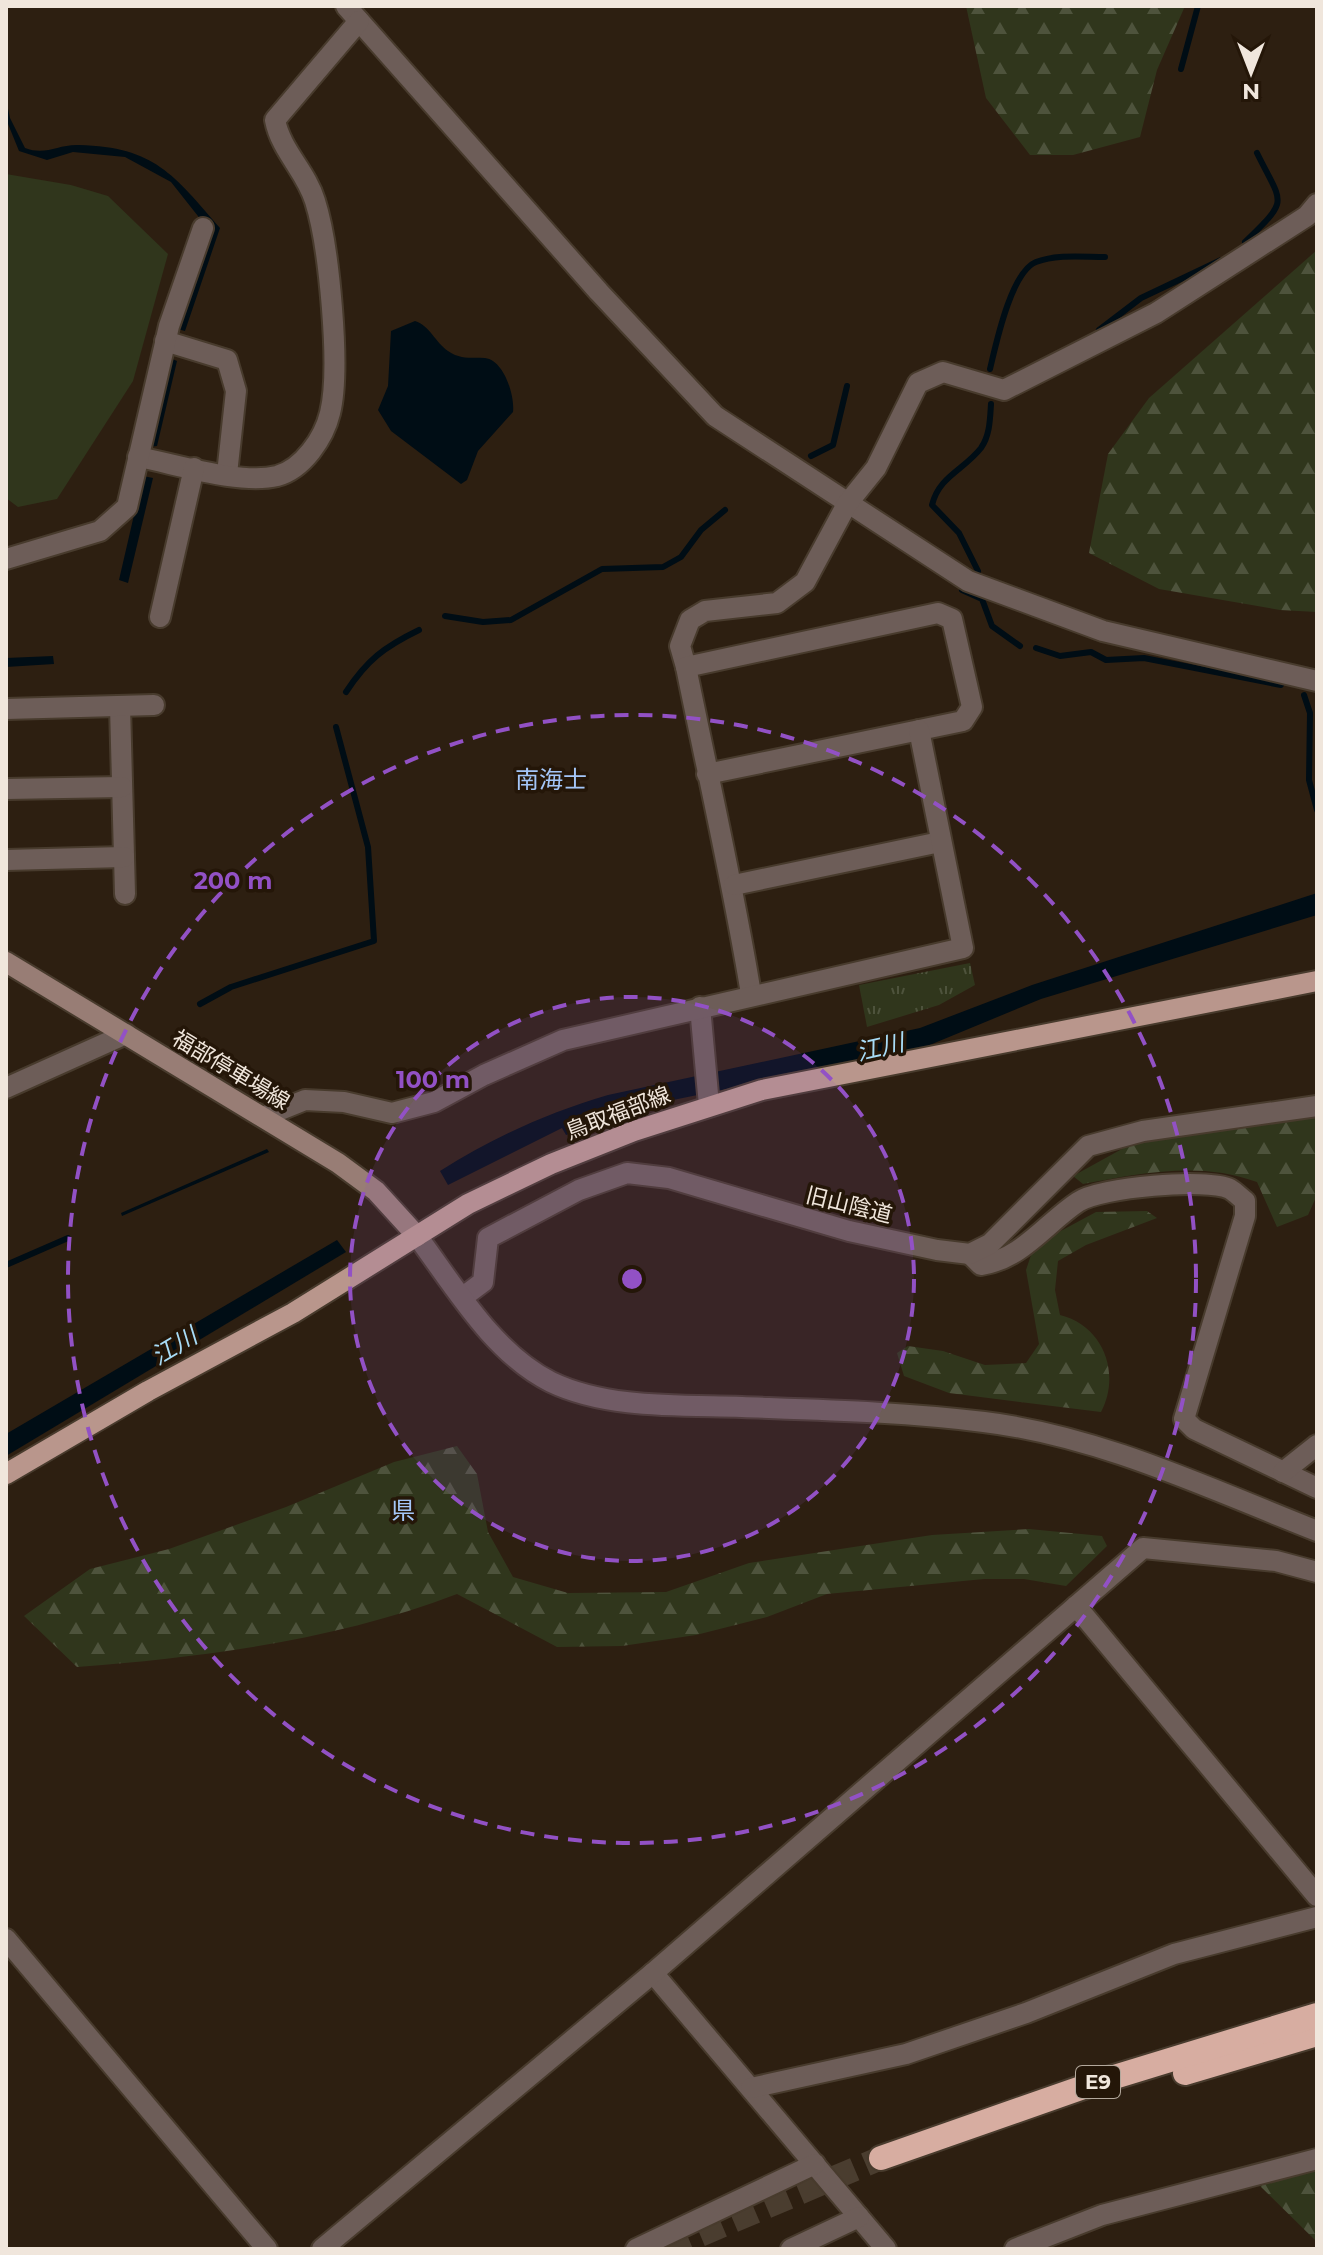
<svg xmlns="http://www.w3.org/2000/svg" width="1323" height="2255" font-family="Montserrat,'Noto Sans JP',sans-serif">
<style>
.grass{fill:#30361c}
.forest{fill:url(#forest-firs)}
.park{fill:url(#park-tufts)}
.water{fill:#000d15}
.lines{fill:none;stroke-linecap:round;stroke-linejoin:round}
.stream{stroke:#000d15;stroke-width:6}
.motorway-tunnel{stroke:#4a3d2f;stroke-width:24;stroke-dasharray:24 12;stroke-linecap:butt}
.minor-casing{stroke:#483b2d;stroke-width:24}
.tertiary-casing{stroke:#483b2d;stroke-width:24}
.secondary-casing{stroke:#483b2d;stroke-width:24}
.primary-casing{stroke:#483b2d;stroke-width:24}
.motorway-casing{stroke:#483b2d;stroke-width:28}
.minor{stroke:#6d5d58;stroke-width:20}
.tertiary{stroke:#6d5d58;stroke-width:20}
.secondary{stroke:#987d75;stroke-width:20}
.primary{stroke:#b9968c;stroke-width:20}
.motorway{stroke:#d7ada1;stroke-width:24}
.ring{fill:none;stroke:#9251c5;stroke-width:4;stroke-dasharray:14 10}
.labels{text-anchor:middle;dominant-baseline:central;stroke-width:7;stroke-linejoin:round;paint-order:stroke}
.shield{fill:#241608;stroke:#b3a89c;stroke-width:2}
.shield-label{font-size:20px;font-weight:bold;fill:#f0e6dc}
.street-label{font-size:22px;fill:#f0e6dc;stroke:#241608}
.neighbourhood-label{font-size:24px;fill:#a4c6f8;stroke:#241608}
.water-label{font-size:24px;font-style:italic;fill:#a8dcf7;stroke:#241608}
.centre{fill:#9251c5;stroke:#241608;stroke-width:4}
.ring-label{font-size:24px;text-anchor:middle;font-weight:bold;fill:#9251c5;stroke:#241608;stroke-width:7;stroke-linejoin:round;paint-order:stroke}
</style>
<defs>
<pattern id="forest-firs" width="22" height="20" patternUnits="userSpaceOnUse" patternTransform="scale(2)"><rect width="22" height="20" fill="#30361c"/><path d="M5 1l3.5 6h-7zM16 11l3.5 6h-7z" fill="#4e533c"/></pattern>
<pattern id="park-tufts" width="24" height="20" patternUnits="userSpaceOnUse" patternTransform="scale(2)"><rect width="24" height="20" fill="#30361c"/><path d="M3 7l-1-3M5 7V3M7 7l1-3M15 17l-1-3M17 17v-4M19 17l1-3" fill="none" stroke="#4e533c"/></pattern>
</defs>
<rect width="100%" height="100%" fill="#2d1f11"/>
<polygon class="grass" points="6,174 71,185 108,196 168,254 133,381 57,499 18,507 6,498"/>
<g class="forest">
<polygon points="966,6 1185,6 1157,70 1140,137 1073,155 1030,155 986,98"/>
<polygon points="1317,250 1317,612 1280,610 1159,589 1089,553 1108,454 1149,398"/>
<path d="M1317,1114V1195L1308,1215L1277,1227L1257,1182C1200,1161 1142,1173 1083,1184L1073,1176L1131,1144Z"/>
<path d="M1147,1211L1157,1218L1086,1245L1058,1261L1055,1290L1060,1315C1104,1326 1121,1374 1101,1412L949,1393L904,1376L897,1353L908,1346L943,1351L985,1365L1026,1363L1039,1344L1026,1270L1032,1252L1057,1233L1096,1212Z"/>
<path d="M457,1446L477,1474L488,1532L513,1577L568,1593L666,1592L749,1563L932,1535L1029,1529L1102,1536L1107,1546L1066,1586L1024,1579H984L827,1594L767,1617L696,1635L622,1646L557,1647L457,1594C337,1640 205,1657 77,1667L24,1616L90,1569L169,1549L286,1507L394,1462Z"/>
<polygon points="1317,2167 1317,2242 1257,2183"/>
</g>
<polygon class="park" points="970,963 975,985 939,1005 867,1027 859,985"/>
<g class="water">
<path d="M6,99L10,118L25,148C46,156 58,144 79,145C155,147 174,175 220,228L185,331L177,329L209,230L171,182L125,157L73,152L47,160L19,151L6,119Z"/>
<path d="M415,321C430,326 435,342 448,351C461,360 471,357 485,358C504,360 515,396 513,412L478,451L467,480L461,484L391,431L378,410L388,386L391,331Z"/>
<polygon points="168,357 177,361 157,446 149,447"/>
<polygon points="143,476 153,478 128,583 119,580"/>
<polygon points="53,656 54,664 6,667 6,658"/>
<path d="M1317,893V915L1041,999L920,1049L644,1106L645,1110L566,1135L562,1128L448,1185L440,1171C494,1137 547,1113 608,1095L920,1028L1032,985Z"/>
<polygon points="267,1149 269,1152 122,1216 121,1213"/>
<polygon points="337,1240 346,1252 6,1456 6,1434"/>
</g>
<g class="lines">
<g class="stream">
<polyline points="1181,69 1198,6"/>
<path d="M1245,242C1290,198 1283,206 1257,153"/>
<polyline points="1099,330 1141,298 1221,260"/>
<path d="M990,369C996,344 1011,272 1036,262C1057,254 1083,257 1105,257"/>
<polyline points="811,456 833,445 847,386"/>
<path d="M978,571L959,533L932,505C939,476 964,470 981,448C990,435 990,419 991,404"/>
<polyline points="962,590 982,599 992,626 1020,646"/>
<polyline points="445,616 483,622 511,620 602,569 663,567 681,557 701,530 725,510"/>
<polyline points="1036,648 1060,656 1091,652 1106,660 1144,658 1281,685"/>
<path d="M346,692C367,660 384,647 419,630"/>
<polyline points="1304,695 1310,713 1309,780 1317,810"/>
<polyline points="200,1004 231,987 374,941 368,847 336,727"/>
<polyline points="6,1265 68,1238"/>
</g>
<polyline class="motorway-tunnel" points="667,2249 881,2158"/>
<g class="minor-casing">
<g id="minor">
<polyline points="346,6 599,292 715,416 968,581 1103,631 1317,681"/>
<polyline points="165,341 227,360 236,391 227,474"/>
<path d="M138,457C176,464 240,485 277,476C303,469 324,438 330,413C341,369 329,245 315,201C306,171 281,151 275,120L359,21"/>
<polyline points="6,559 100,531 127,507 169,326 203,228"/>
<polyline points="160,617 194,468"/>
<polyline points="686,667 680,646 690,620 705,611 777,603 805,582 847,504 876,468 918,383 943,372 1004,390 1156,313 1307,216 1317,204"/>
<polyline points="120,706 125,894"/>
<polyline points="6,709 154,705"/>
<path d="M707,774L963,721L972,707L952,619L938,613L686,667C708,776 733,884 751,994"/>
<polyline points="6,789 122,787"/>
<polyline points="6,860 124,857"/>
<polyline points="734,885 940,842"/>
<polyline points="700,1007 709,1105"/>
<polyline points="6,1088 126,1034"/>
<polyline points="263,1117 305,1100 344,1102 392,1113 434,1102 484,1075 563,1040 963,948 919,730"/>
<path d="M970,1254L981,1265C1022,1259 1046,1223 1078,1202C1100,1187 1207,1178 1230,1189C1235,1192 1241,1198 1245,1201V1216L1184,1419L1194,1429L1317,1488"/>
<polyline points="463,1297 483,1282 488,1238 579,1190 627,1173 669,1178 849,1231 937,1250 970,1254 990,1244 1088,1146 1143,1131 1317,1106"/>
<polyline points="1283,1472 1317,1445"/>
<polyline points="1076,1606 1317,1896"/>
<polyline points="6,1939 267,2249"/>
<polyline points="653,1973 886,2249"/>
<polyline points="751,2088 906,2054 1026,2013 1174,1954 1317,1917"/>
<polyline points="322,2249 653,1973 1143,1548 1276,1561 1317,1572"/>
<polyline points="636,2249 815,2164"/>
<polyline points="791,2249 859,2217"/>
<polyline points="1015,2249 1102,2215 1317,2159"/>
</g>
</g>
<g class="tertiary-casing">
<path id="tertiary" d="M417,1236C455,1287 493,1353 551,1382C607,1409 681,1405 742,1407C823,1410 904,1412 984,1422C1100,1436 1210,1489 1317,1531"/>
</g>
<g class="secondary-casing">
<polyline id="secondary" points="6,962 338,1163 376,1191 417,1236"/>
</g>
<g class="primary-casing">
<polyline id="primary" points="6,1474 148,1391 293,1313 468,1204 551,1164 634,1131 762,1090 1317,981"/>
</g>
<g class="motorway-casing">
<g id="motorway">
<polyline points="1185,2073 1317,2034"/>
<polyline points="881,2158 1098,2082 1317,2015"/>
</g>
</g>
<use href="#minor" class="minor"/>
<use href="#tertiary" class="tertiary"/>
<use href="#secondary" class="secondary"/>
<use href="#primary" class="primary"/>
<use href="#motorway" class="motorway"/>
</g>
<circle cx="632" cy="1279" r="282" fill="#9251c5" fill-opacity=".12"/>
<g class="ring">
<circle cx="632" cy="1279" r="282"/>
<circle cx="632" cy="1279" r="564"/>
</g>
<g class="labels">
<rect class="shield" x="1076" y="2066" width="44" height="32" rx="6"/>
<g class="shield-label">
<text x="1098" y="2082">E9</text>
</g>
<g class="street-label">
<text transform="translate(231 1070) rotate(31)">福部停車場線</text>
<text transform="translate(618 1113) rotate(-21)">鳥取福部線</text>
<text transform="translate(849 1205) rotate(14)">旧山陰道</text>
</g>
<g class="neighbourhood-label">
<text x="551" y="779">南海士</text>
<text x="403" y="1510">県</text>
</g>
<g class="water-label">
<text transform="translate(880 1047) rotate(-13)">江川</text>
<text transform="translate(174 1346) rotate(-31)">江川</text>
</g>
</g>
<circle cx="632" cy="1279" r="12" class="centre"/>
<g class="ring-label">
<text x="233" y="889">200 m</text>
<text x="433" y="1088">100 m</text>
</g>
<rect width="1323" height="2255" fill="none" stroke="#f0e6dc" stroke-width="16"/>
<g transform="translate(1251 72) rotate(180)" stroke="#241608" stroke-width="6" paint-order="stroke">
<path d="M0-6L14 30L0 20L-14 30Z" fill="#f0e6dc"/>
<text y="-12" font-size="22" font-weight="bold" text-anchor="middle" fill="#f0e6dc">N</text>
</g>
</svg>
